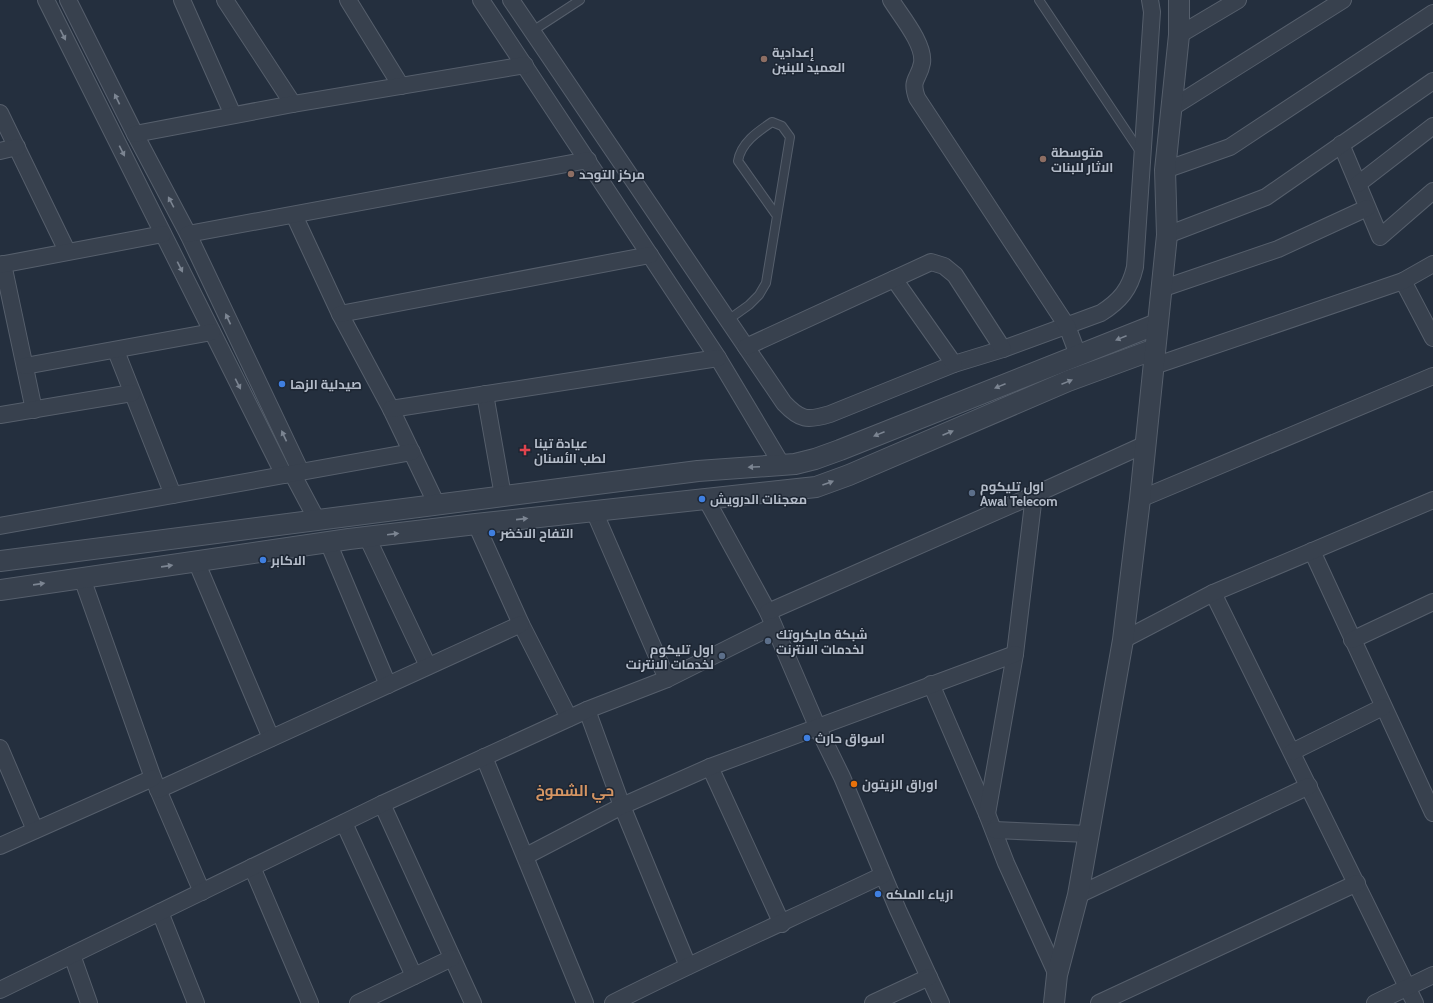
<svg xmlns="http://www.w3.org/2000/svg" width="1433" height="1003" font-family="Cabin,Cairo,sans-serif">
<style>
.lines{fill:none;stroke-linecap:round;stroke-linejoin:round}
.service-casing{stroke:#565f6c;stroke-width:10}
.minor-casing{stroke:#565f6c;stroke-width:18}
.tertiary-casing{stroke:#565f6c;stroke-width:22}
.service{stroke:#38414e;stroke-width:8}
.minor{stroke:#38414e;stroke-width:16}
.tertiary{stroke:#38414e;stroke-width:20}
.oneway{fill:#7c8592}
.education-dot{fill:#8d6e63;stroke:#1d2633;stroke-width:1.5}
.shop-dot{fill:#3f7fe0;stroke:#1d2633;stroke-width:1.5}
.health-dot{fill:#e0444e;stroke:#1d2633;stroke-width:1.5}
.service-dot{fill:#5c6f8a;stroke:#1d2633;stroke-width:1.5}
.food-dot{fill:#e8710a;stroke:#1d2633;stroke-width:1.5}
.labels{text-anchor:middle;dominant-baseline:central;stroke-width:3;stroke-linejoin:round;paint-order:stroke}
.poi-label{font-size:13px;font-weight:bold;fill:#b4bcc9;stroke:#1d2633;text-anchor:start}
.quarter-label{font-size:15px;font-weight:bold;fill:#d59563;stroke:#1d2633}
</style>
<rect width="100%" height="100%" fill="#242f3e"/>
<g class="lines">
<g class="service-casing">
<g id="service">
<polyline points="1039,0 1141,153"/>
<polyline points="531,32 580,0"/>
<path d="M728,320L749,305L759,295L766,283L790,137L782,126L772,122C757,132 741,143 738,161L777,216"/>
</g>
</g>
<g class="minor-casing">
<g id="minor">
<polyline points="46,0 284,475"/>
<polyline points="68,0 135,134 188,234 301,472"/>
<polyline points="182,0 233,115"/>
<polyline points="225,0 293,104"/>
<polyline points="348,0 401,86"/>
<polyline points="481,0 718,358 782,465"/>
<path d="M511,0L784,403C800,420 807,421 830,414L954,364L1003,349L1101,313C1120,301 1130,289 1135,267L1152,12L1150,0"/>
<path d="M891,0C900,15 925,44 922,63C919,80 910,78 917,98L1067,326L1078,355"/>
<polyline points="1179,35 1238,0"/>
<polyline points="1173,107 1343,0"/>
<polyline points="0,113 67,251"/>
<polyline points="135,134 293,104 525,65"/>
<polyline points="1341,144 1380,237 1433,191"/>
<polyline points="0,151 17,147"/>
<polyline points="1165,170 1230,147 1433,13"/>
<polyline points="1358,184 1433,126"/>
<polyline points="294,215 340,314 391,409 437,505"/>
<polyline points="188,234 588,160"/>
<polyline points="1167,235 1266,197 1433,81"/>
<polyline points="3,264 34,410"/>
<polyline points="0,265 163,234"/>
<polyline points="894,279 954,364"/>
<polyline points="1403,281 1433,338"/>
<polyline points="1161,289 1278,249 1367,208"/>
<polyline points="340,314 650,255"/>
<polyline points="746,347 931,262 944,266 955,275 1003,349"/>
<polyline points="116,351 173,495"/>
<polyline points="25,366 212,332"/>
<polyline points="1154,366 1403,281 1433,264"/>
<polyline points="485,394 503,496"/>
<polyline points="391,409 718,358"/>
<polyline points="0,415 132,393"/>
<polyline points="292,473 317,520"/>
<polyline points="706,499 768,612 817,726 842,777 898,910 941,1003"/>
<polyline points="1140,499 1433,376"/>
<polyline points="594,511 667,679"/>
<polyline points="476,524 521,624 569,718"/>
<polyline points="0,526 412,452"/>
<polyline points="367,537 428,666"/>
<polyline points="328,542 388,685"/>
<polyline points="1312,551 1433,813"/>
<polyline points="196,561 271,738"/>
<polyline points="82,578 153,778 202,892"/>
<polyline points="1213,593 1415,1003"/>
<polyline points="768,612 1034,495 1146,444"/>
<polyline points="1123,640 1213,593 1433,500"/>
<polyline points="1352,640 1433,602"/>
<polyline points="931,684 987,814 1006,863 1057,975"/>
<polyline points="587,710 622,806 688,966"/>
<polyline points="0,748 35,830"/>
<polyline points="1292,752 1383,707"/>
<polyline points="484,757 585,1003"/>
<polyline points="710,767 782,924"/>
<polyline points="158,790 521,624"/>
<polyline points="382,804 473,1003"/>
<polyline points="987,814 1015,654 1034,495"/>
<polyline points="344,823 414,976"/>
<polyline points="994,830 1089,834"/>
<polyline points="0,846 153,778"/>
<polyline points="526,856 622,806 710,767 1015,654"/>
<polyline points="252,867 310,1003"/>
<polyline points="1078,895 1309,786"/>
<polyline points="160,912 196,1003"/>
<polyline points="72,955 89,1003"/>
<polyline points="0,990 382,804 587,710 667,679 773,626"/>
<polyline points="358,1003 452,958"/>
<path d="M613,1003C702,958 793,918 883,875"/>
<polyline points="873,1003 929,977"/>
<polyline points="1099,1003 1357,883"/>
<polyline points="1375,1003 1433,975"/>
</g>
</g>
<g class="tertiary-casing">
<g id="tertiary">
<polyline points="0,561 698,471 795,464 815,459 840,450 1157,324"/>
<polyline points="0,590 349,539 476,524 816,487 849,475 1068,381 1155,349"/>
<polyline points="1054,1003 1057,975 1078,895 1123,640 1140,499 1167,235 1165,170 1179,35 1179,0"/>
</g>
</g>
<use href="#service" class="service"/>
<use href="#minor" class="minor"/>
<use href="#tertiary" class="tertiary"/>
</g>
<defs><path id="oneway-solid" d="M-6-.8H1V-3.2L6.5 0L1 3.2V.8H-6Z"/></defs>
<g class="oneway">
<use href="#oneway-solid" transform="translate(63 35) rotate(63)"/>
<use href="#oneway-solid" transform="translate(117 99) rotate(-116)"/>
<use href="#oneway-solid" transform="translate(122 151) rotate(63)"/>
<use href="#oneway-solid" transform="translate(171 202) rotate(-118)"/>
<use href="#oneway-solid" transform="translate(180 267) rotate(63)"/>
<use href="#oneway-solid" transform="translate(228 319) rotate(-115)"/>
<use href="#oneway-solid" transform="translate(1121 338) rotate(158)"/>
<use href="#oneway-solid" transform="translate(1067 382) rotate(-22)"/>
<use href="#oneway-solid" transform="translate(238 384) rotate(63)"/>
<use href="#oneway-solid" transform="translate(1000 386) rotate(158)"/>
<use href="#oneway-solid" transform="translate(948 433) rotate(-23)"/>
<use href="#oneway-solid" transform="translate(879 434) rotate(158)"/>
<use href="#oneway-solid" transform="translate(284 436) rotate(-115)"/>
<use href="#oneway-solid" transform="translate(754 467) rotate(177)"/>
<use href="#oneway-solid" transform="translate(828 483) rotate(-20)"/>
<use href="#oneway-solid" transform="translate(522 519) rotate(-6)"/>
<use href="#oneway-solid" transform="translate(393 534) rotate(-7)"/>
<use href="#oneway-solid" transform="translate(167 566) rotate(-8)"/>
<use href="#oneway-solid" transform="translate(39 584) rotate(-8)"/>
</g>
<g class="education-dot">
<circle cx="764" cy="59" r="4"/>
<circle cx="1043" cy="159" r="4"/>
<circle cx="571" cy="174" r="4"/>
</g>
<g class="shop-dot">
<circle cx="282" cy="384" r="4"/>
<circle cx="702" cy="499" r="4"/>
<circle cx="492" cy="533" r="4"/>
<circle cx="263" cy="560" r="4"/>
<circle cx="807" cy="738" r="4"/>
<circle cx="878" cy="894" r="4"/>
</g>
<path class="health-dot" d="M523 444h4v4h4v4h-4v4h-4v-4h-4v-4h4z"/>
<g class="service-dot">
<circle cx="972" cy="493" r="4"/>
<circle cx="768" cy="641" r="4"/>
<circle cx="722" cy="656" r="4"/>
</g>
<circle class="food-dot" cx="854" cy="784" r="4"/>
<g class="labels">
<g class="poi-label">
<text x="772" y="52">إعدادية<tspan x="772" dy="15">العميد للبنين</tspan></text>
<text x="1051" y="152">متوسطة<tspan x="1051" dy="15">الاثار للبنات</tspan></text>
<text x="579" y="174">مركز التوحد</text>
<text x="290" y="384">صيدلية الزها</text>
<text x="534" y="443">عيادة تينا<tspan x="534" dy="15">لطب الأسنان</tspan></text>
<text x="980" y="486">اول تليكوم<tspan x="980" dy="15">Awal Telecom</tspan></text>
<text x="710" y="499">معجنات الدرويش</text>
<text x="500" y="533">التفاح الاخضر</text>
<text x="271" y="560">الاكابر</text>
<text x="776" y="634">شبكة مايكروتك<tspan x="776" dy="15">لخدمات الانترنت</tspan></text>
<text x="714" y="649" text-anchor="end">اول تليكوم<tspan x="714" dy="15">لخدمات الانترنت</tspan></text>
<text x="815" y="738">اسواق حارث</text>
<text x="862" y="784">اوراق الزيتون</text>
<text x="886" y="894">ازياء الملكه</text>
</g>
<g class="quarter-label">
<text x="575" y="791">حي الشموخ</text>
</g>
</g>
</svg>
